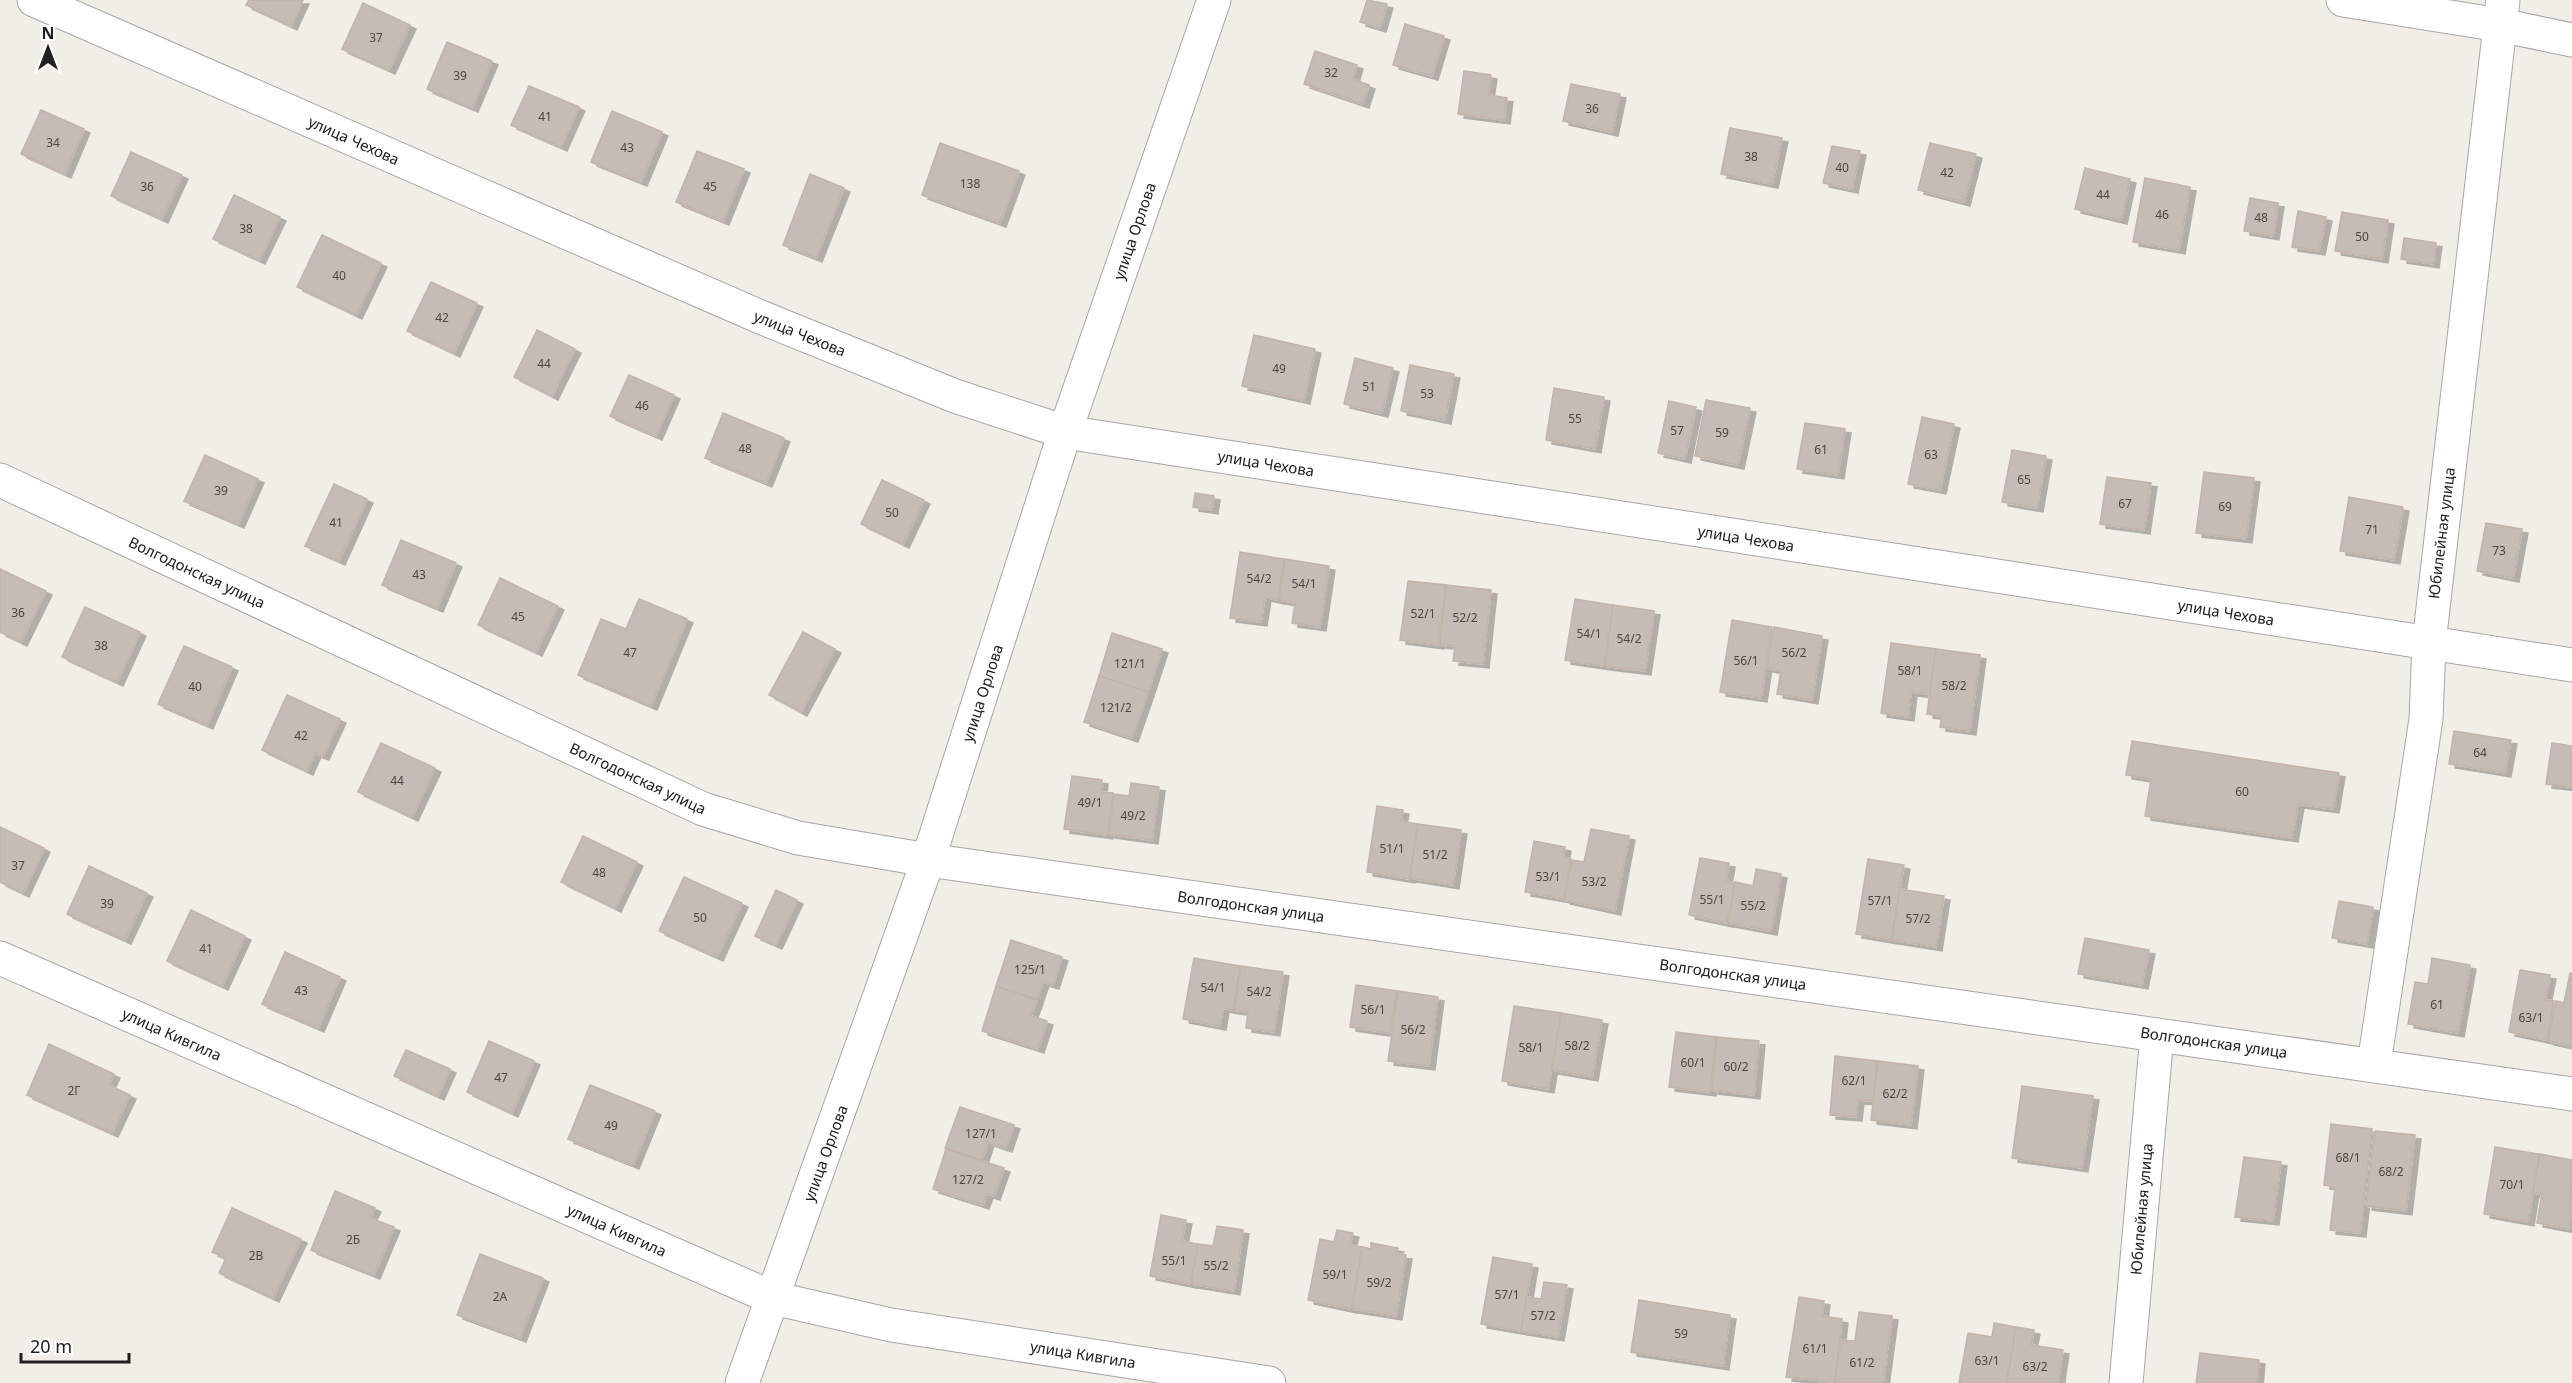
<svg xmlns="http://www.w3.org/2000/svg" width="2572" height="1383" font-family="'Noto Sans',sans-serif">
<style>
.building{fill:#c6bcb6;stroke:#c3b3a8;stroke-width:1.5;filter:url(#shadow)}
.lines{fill:none;stroke-linecap:round;stroke-linejoin:round}
.minor-casing{stroke:#a7a7a7;stroke-width:35}
.minor{stroke:#fff;stroke-width:33}
.labels{text-anchor:middle;dominant-baseline:central;stroke-width:6;stroke-linejoin:round;paint-order:stroke}
.number-label{font-size:12px;fill:#4a4746}
.street-label{font-size:15px;fill:#202020;stroke:#fff}
</style>
<defs>
<filter id="shadow"><feDropShadow dx="6" dy="4" stdDeviation="0" flood-color="#0004"/></filter>
</defs>
<rect width="100%" height="100%" fill="#f1ede7"/>
<g class="building">
<polygon points="249,0 303,0 291,26 246,5"/>
<polygon points="1367,0 1387,4 1380,28 1360,22"/>
<polygon points="363,3 410,25 389,70 342,49"/>
<polygon points="1405,24 1444,36 1432,76 1393,65"/>
<polygon points="447,42 492,61 472,108 427,89"/>
<polygon points="1315,51 1357,65 1353,79 1369,85 1363,104 1304,84"/>
<polygon points="1464,71 1491,75 1488,95 1507,98 1504,120 1458,114"/>
<polygon points="1571,84 1620,94 1612,132 1563,121"/>
<polygon points="529,86 579,107 561,147 511,125"/>
<polygon points="41,110 84,129 65,174 21,154"/>
<polygon points="612,111 662,132 641,182 591,162"/>
<polygon points="1730,128 1782,138 1772,184 1721,174"/>
<polygon points="940,143 1019,171 1000,223 922,195"/>
<polygon points="1930,143 1976,154 1964,202 1918,190"/>
<polygon points="1832,146 1860,151 1852,189 1823,183"/>
<polygon points="697,151 744,169 723,221 676,202"/>
<polygon points="131,152 182,175 162,219 111,196"/>
<polygon points="2085,168 2130,179 2121,220 2075,209"/>
<polygon points="810,174 844,188 816,258 783,245"/>
<polygon points="2145,178 2190,187 2179,250 2133,242"/>
<polygon points="234,195 280,217 259,260 213,239"/>
<polygon points="2250,198 2278,203 2273,236 2244,231"/>
<polygon points="2298,211 2326,217 2319,251 2292,247"/>
<polygon points="2342,212 2388,220 2382,259 2335,251"/>
<polygon points="322,235 381,263 356,315 297,287"/>
<polygon points="2404,238 2436,243 2433,264 2401,259"/>
<polygon points="431,282 477,303 454,353 407,331"/>
<polygon points="537,330 575,349 552,396 514,377"/>
<polygon points="1254,335 1315,349 1304,400 1242,386"/>
<polygon points="1355,358 1393,368 1382,413 1344,404"/>
<polygon points="1410,365 1454,374 1445,420 1401,411"/>
<polygon points="629,375 674,395 656,436 610,416"/>
<polygon points="1554,388 1604,397 1595,449 1546,440"/>
<polygon points="1706,400 1750,408 1738,465 1695,456"/>
<polygon points="1669,401 1696,407 1685,459 1658,453"/>
<polygon points="723,413 784,438 766,483 705,458"/>
<polygon points="1922,417 1954,424 1940,490 1908,484"/>
<polygon points="1805,423 1845,429 1838,475 1797,469"/>
<polygon points="2012,450 2046,456 2037,508 2002,502"/>
<polygon points="205,455 258,479 238,524 184,501"/>
<polygon points="2204,472 2254,478 2246,539 2196,533"/>
<polygon points="2107,477 2151,483 2144,530 2100,524"/>
<polygon points="882,480 924,500 903,544 861,524"/>
<polygon points="334,484 367,499 339,561 305,546"/>
<polygon points="1195,493 1214,496 1212,510 1193,507"/>
<polygon points="2349,497 2403,507 2394,560 2340,551"/>
<polygon points="2486,523 2522,529 2513,578 2477,571"/>
<polygon points="401,540 456,563 437,608 382,585"/>
<polygon points="1240,552 1284,559 1278,600 1265,597 1261,622 1230,618"/>
<polygon points="1285,559 1329,566 1320,627 1292,623 1295,603 1279,600"/>
<polygon points="0,569 46,591 21,642 0,632"/>
<polygon points="500,578 558,606 536,652 478,625"/>
<polygon points="1408,581 1446,585 1438,645 1400,640"/>
<polygon points="1446,585 1491,590 1483,664 1453,661 1455,646 1440,644"/>
<polygon points="639,599 687,619 651,706 578,675 601,619 626,629"/>
<polygon points="1575,599 1613,605 1604,666 1565,660"/>
<polygon points="1613,605 1654,611 1645,671 1605,666"/>
<polygon points="85,607 140,632 117,682 62,657"/>
<polygon points="1732,620 1772,627 1761,698 1720,692"/>
<polygon points="1774,627 1822,636 1812,700 1777,694 1781,671 1767,668"/>
<polygon points="803,632 835,649 801,712 769,695"/>
<polygon points="1112,633 1162,649 1148,692 1099,676"/>
<polygon points="1891,643 1936,649 1929,694 1911,692 1908,717 1881,713"/>
<polygon points="184,646 232,667 207,725 158,704"/>
<polygon points="1936,649 1980,655 1970,731 1940,727 1942,716 1927,714"/>
<polygon points="1099,676 1148,692 1132,738 1084,722"/>
<polygon points="287,695 340,719 323,756 315,753 307,771 262,750"/>
<polygon points="2454,731 2511,740 2505,773 2449,764"/>
<polygon points="2132,741 2339,773 2333,809 2298,804 2292,838 2145,816 2151,779 2126,775"/>
<polygon points="381,743 435,768 412,817 358,792"/>
<polygon points="2552,743 2572,746 2572,787 2546,784"/>
<polygon points="1072,776 1102,780 1101,792 1113,793 1107,835 1064,829"/>
<polygon points="1131,783 1159,787 1152,840 1109,834 1114,794 1129,796"/>
<polygon points="1377,806 1403,810 1401,821 1418,824 1409,879 1367,872"/>
<polygon points="1418,824 1461,830 1453,885 1410,878"/>
<polygon points="0,827 44,848 23,893 0,882"/>
<polygon points="1591,829 1629,836 1615,911 1564,900 1572,860 1584,862"/>
<polygon points="583,836 637,862 615,908 561,882"/>
<polygon points="1534,841 1565,847 1563,858 1571,859 1564,899 1525,892"/>
<polygon points="1700,858 1729,863 1726,881 1735,883 1727,923 1689,915"/>
<polygon points="1868,859 1904,865 1891,940 1856,934"/>
<polygon points="89,866 147,893 125,940 67,914"/>
<polygon points="1756,869 1781,874 1771,931 1728,923 1735,882 1753,886"/>
<polygon points="684,877 742,903 717,957 659,931"/>
<polygon points="1900,889 1944,896 1936,947 1892,940"/>
<polygon points="776,890 797,900 776,945 755,936"/>
<polygon points="2339,901 2373,907 2367,944 2332,938"/>
<polygon points="191,910 245,936 222,986 167,961"/>
<polygon points="2085,938 2149,950 2142,985 2078,974"/>
<polygon points="1011,940 1062,957 1053,985 1043,982 1037,999 996,986"/>
<polygon points="285,952 340,977 318,1028 262,1004"/>
<polygon points="1194,958 1240,966 1233,1010 1223,1008 1220,1026 1183,1019"/>
<polygon points="2432,958 2470,965 2458,1033 2408,1024 2415,982 2428,984"/>
<polygon points="1241,966 1283,972 1274,1032 1246,1028 1248,1012 1234,1010"/>
<polygon points="2520,970 2550,975 2545,1000 2554,1001 2547,1040 2509,1032"/>
<polygon points="2570,973 2572,974 2572,1046 2548,1041 2556,1001 2564,1003"/>
<polygon points="1356,985 1397,991 1390,1033 1350,1027"/>
<polygon points="996,986 1037,1000 1031,1016 1047,1021 1038,1049 982,1031"/>
<polygon points="1398,991 1438,997 1429,1066 1388,1061"/>
<polygon points="1514,1006 1561,1013 1548,1089 1502,1081"/>
<polygon points="1561,1013 1602,1020 1592,1077 1552,1070"/>
<polygon points="1676,1032 1716,1037 1710,1092 1669,1087"/>
<polygon points="1717,1037 1759,1041 1754,1095 1712,1090"/>
<polygon points="489,1041 534,1061 512,1113 467,1092"/>
<polygon points="49,1044 114,1074 109,1085 130,1095 112,1133 27,1095"/>
<polygon points="406,1050 450,1069 438,1096 394,1076"/>
<polygon points="1835,1056 1877,1061 1873,1101 1858,1100 1856,1117 1830,1115"/>
<polygon points="1878,1061 1918,1066 1911,1125 1871,1120"/>
<polygon points="590,1085 655,1111 633,1165 568,1139"/>
<polygon points="2022,1086 2093,1096 2082,1168 2012,1158"/>
<polygon points="960,1107 1014,1125 1006,1148 988,1142 982,1160 945,1148"/>
<polygon points="2331,1124 2372,1129 2360,1233 2330,1230 2335,1187 2324,1185"/>
<polygon points="2375,1131 2415,1135 2406,1211 2366,1206"/>
<polygon points="2495,1147 2539,1154 2528,1222 2484,1214"/>
<polygon points="946,1149 1004,1168 994,1196 987,1194 983,1205 933,1189"/>
<polygon points="2540,1154 2572,1160 2570,1229 2537,1223 2542,1194 2533,1193"/>
<polygon points="2244,1157 2281,1162 2273,1221 2235,1217"/>
<polygon points="335,1191 375,1208 370,1218 394,1227 374,1275 311,1250"/>
<polygon points="232,1208 301,1239 273,1298 219,1273 226,1258 212,1252"/>
<polygon points="1161,1215 1186,1220 1182,1241 1198,1244 1191,1284 1150,1276"/>
<polygon points="1217,1226 1243,1230 1234,1291 1191,1284 1198,1244 1213,1246"/>
<polygon points="1337,1230 1353,1233 1350,1245 1362,1247 1351,1309 1308,1300 1320,1239 1334,1242"/>
<polygon points="1371,1243 1398,1248 1396,1254 1406,1255 1396,1316 1352,1309 1362,1247 1371,1249"/>
<polygon points="480,1254 543,1278 520,1338 457,1315"/>
<polygon points="1493,1257 1532,1264 1521,1331 1481,1324"/>
<polygon points="1544,1282 1567,1285 1558,1337 1521,1331 1527,1297 1541,1299"/>
<polygon points="1799,1297 1824,1301 1822,1316 1842,1319 1835,1382 1786,1377"/>
<polygon points="1639,1300 1730,1315 1723,1366 1631,1352"/>
<polygon points="1859,1312 1892,1316 1883,1383 1835,1383 1841,1340 1855,1341"/>
<polygon points="1994,1323 2016,1327 2006,1383 1959,1383 1968,1333 1992,1337"/>
<polygon points="2016,1327 2034,1330 2031,1345 2063,1350 2058,1383 2007,1383"/>
<polygon points="2200,1353 2259,1360 2257,1383 2196,1383"/>
</g>
<g class="lines">
<g class="minor-casing">
<g id="minor">
<polyline points="34,0 758,316 955,396 1065,432 2572,665"/>
<polyline points="2343,0 2500,25 2572,40"/>
<polyline points="0,480 703,809 798,838 928,860 2572,1094"/>
<polyline points="0,958 773,1298 891,1325 1269,1383"/>
<polyline points="2374,1064 2426,719 2429,643 2503,0"/>
<polyline points="742,1383 928,860 1065,432 1214,0"/>
<polyline points="2126,1383 2157,1035"/>
</g>
</g>
<use href="#minor" class="minor"/>
</g>
<g class="labels">
<g class="number-label">
<text x="376" y="37">37</text>
<text x="1331" y="72">32</text>
<text x="460" y="75">39</text>
<text x="1592" y="108">36</text>
<text x="545" y="116">41</text>
<text x="53" y="142">34</text>
<text x="627" y="147">43</text>
<text x="1751" y="156">38</text>
<text x="1842" y="167">40</text>
<text x="1947" y="172">42</text>
<text x="970" y="183">138</text>
<text x="147" y="186">36</text>
<text x="710" y="186">45</text>
<text x="2103" y="194">44</text>
<text x="2162" y="214">46</text>
<text x="2261" y="217">48</text>
<text x="246" y="228">38</text>
<text x="2362" y="236">50</text>
<text x="339" y="275">40</text>
<text x="442" y="317">42</text>
<text x="544" y="363">44</text>
<text x="1279" y="368">49</text>
<text x="1369" y="386">51</text>
<text x="1427" y="393">53</text>
<text x="642" y="405">46</text>
<text x="1575" y="418">55</text>
<text x="1677" y="430">57</text>
<text x="1722" y="432">59</text>
<text x="745" y="448">48</text>
<text x="1821" y="449">61</text>
<text x="1931" y="454">63</text>
<text x="2024" y="479">65</text>
<text x="221" y="490">39</text>
<text x="2125" y="503">67</text>
<text x="2225" y="506">69</text>
<text x="892" y="512">50</text>
<text x="336" y="522">41</text>
<text x="2372" y="529">71</text>
<text x="2499" y="550">73</text>
<text x="419" y="574">43</text>
<text x="1259" y="578">54/2</text>
<text x="1304" y="583">54/1</text>
<text x="18" y="612">36</text>
<text x="1423" y="613">52/1</text>
<text x="518" y="616">45</text>
<text x="1465" y="617">52/2</text>
<text x="1589" y="633">54/1</text>
<text x="1629" y="638">54/2</text>
<text x="101" y="645">38</text>
<text x="630" y="652">47</text>
<text x="1794" y="652">56/2</text>
<text x="1746" y="660">56/1</text>
<text x="1130" y="663">121/1</text>
<text x="1910" y="670">58/1</text>
<text x="1954" y="685">58/2</text>
<text x="195" y="686">40</text>
<text x="1116" y="707">121/2</text>
<text x="301" y="735">42</text>
<text x="2480" y="752">64</text>
<text x="397" y="780">44</text>
<text x="2242" y="791">60</text>
<text x="1090" y="802">49/1</text>
<text x="1133" y="815">49/2</text>
<text x="1392" y="848">51/1</text>
<text x="1435" y="854">51/2</text>
<text x="18" y="865">37</text>
<text x="599" y="872">48</text>
<text x="1548" y="876">53/1</text>
<text x="1594" y="881">53/2</text>
<text x="1712" y="899">55/1</text>
<text x="1880" y="900">57/1</text>
<text x="107" y="903">39</text>
<text x="1753" y="905">55/2</text>
<text x="700" y="917">50</text>
<text x="1918" y="918">57/2</text>
<text x="206" y="948">41</text>
<text x="1030" y="969">125/1</text>
<text x="1213" y="987">54/1</text>
<text x="301" y="990">43</text>
<text x="1259" y="991">54/2</text>
<text x="2437" y="1004">61</text>
<text x="1373" y="1009">56/1</text>
<text x="2531" y="1017">63/1</text>
<text x="1413" y="1029">56/2</text>
<text x="1577" y="1045">58/2</text>
<text x="1531" y="1047">58/1</text>
<text x="1693" y="1062">60/1</text>
<text x="1736" y="1066">60/2</text>
<text x="501" y="1077">47</text>
<text x="1854" y="1080">62/1</text>
<text x="74" y="1090">2Г</text>
<text x="1895" y="1093">62/2</text>
<text x="611" y="1125">49</text>
<text x="981" y="1133">127/1</text>
<text x="2348" y="1157">68/1</text>
<text x="2391" y="1171">68/2</text>
<text x="968" y="1179">127/2</text>
<text x="2512" y="1184">70/1</text>
<text x="353" y="1239">2Б</text>
<text x="256" y="1255">2В</text>
<text x="1174" y="1260">55/1</text>
<text x="1216" y="1265">55/2</text>
<text x="1335" y="1274">59/1</text>
<text x="1379" y="1282">59/2</text>
<text x="1507" y="1294">57/1</text>
<text x="500" y="1296">2А</text>
<text x="1543" y="1315">57/2</text>
<text x="1681" y="1333">59</text>
<text x="1815" y="1348">61/1</text>
<text x="1987" y="1360">63/1</text>
<text x="1862" y="1362">61/2</text>
<text x="2035" y="1366">63/2</text>
</g>
<g class="street-label">
<text transform="translate(354 140) rotate(24)">улица Чехова</text>
<text transform="translate(1134 231) rotate(-71)">улица Орлова</text>
<text transform="translate(800 333) rotate(22)">улица Чехова</text>
<text transform="translate(1266 463) rotate(9)">улица Чехова</text>
<text transform="translate(2441 533) rotate(-83)">Юбилейная улица</text>
<text transform="translate(1746 538) rotate(9)">улица Чехова</text>
<text transform="translate(197 572) rotate(25)">Волгодонская улица</text>
<text transform="translate(2226 612) rotate(9)">улица Чехова</text>
<text transform="translate(982 693) rotate(-72)">улица Орлова</text>
<text transform="translate(638 778) rotate(25)">Волгодонская улица</text>
<text transform="translate(1251 906) rotate(8)">Волгодонская улица</text>
<text transform="translate(1733 974) rotate(8)">Волгодонская улица</text>
<text transform="translate(172 1034) rotate(24)">улица Кивгила</text>
<text transform="translate(2214 1042) rotate(8)">Волгодонская улица</text>
<text transform="translate(825 1153) rotate(-70)">улица Орлова</text>
<text transform="translate(2141 1209) rotate(-85)">Юбилейная улица</text>
<text transform="translate(617 1230) rotate(24)">улица Кивгила</text>
<text transform="translate(1083 1354) rotate(9)">улица Кивгила</text>
</g>
</g>
<g transform="translate(48 48)" stroke="#ffffff" stroke-width="4.5" paint-order="stroke">
<path d="M0-4.5L10 22L0 15L-10 22Z" fill="#202020"/>
<text y="-9" font-size="16" font-weight="bold" text-anchor="middle" fill="#202020">N</text>
</g>
<path d="M21 1353v9h108v-9" fill="none" stroke="#202020" stroke-width="3"/>
<text x="30" y="1353" font-size="18" fill="#202020" stroke="#ffffff" stroke-width="4.5" paint-order="stroke">20 m</text>
</svg>
